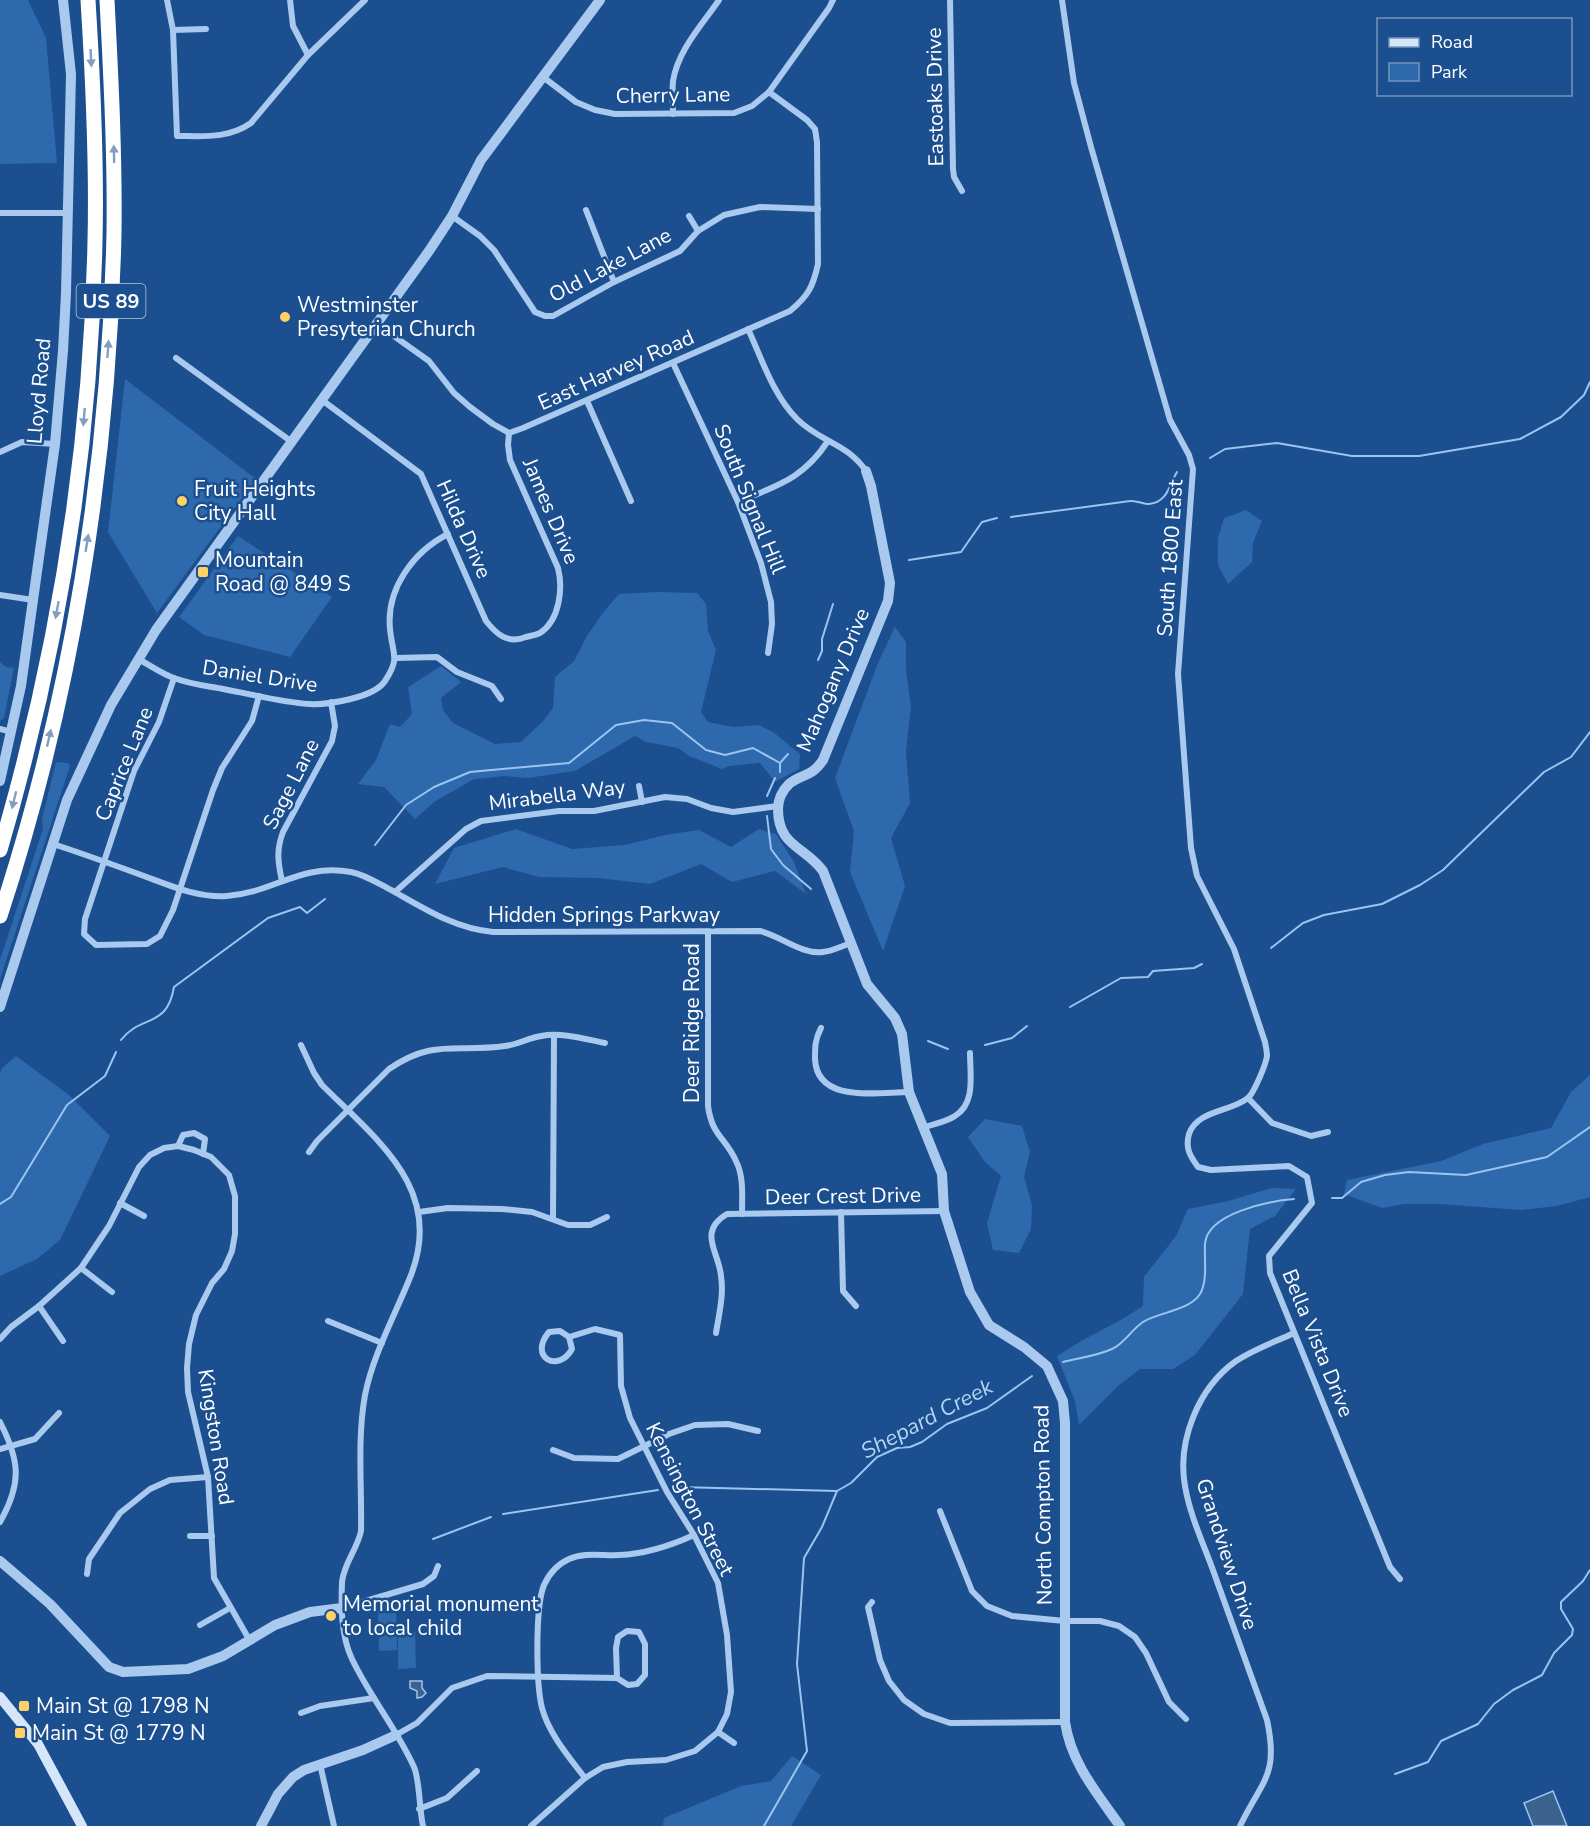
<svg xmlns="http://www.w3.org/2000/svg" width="1590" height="1826" font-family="'Nunito Sans',sans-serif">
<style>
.green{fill:#2e69ad}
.water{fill:#3c6290;stroke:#9cc4f0;stroke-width:1.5}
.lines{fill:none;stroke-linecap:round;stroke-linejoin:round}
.stream{stroke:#9cc4f0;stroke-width:2}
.minor{stroke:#a9c9ee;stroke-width:6}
.tertiary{stroke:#a9c9ee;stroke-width:10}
.secondary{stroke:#d6e6fa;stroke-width:10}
.motorway{stroke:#fff;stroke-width:15}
.oneway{fill:#829ec1}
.poi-dot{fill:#ffd166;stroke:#1b4f8f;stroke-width:2}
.labels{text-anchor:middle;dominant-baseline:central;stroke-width:5;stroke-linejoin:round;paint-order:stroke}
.shield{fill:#1b4f8f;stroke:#bbcadd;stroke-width:1.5}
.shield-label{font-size:20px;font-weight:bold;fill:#fff}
.street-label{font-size:21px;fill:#fff;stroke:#1b4f8f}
.poi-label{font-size:21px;fill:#fff;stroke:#1b4f8f;text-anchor:start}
.water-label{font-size:22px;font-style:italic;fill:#b5d3f5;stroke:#1b4f8f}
</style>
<rect width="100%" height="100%" fill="#1b4f8f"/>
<g class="green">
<polygon points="0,0 28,0 46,38 57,163 0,164"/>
<polygon points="125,379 256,479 157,613 108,532"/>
<polygon points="1246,510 1262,521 1253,543 1252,562 1228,584 1218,565 1218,538 1224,518"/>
<polygon points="238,536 332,597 290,657 204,635 179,617"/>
<polygon points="657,592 697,593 706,604 708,631 716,650 701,712 708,722 733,727 759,725 773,732 800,754 799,769 775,782 760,763 729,766 722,769 689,756 678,748 646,742 635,736 575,771 527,778 505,776 474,779 434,802 415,819 384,787 358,784 376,760 390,724 400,727 412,714 408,687 441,666 461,682 441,698 443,710 453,723 495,744 521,742 544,720 553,708 555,677 574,661 587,636 602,614 619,594"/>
<polygon points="895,627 906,642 906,670 911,706 906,752 910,803 891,838 905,886 883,951 850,872 854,831 835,778 878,663"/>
<polygon points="0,662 6,667 14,668 4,718 0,721"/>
<polygon points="56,762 68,763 70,766 0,979 0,960 43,829 42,819"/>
<polygon points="516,829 572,849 625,845 665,835 699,830 731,847 759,829 776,834 794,862 806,894 775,871 732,882 701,864 650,884 598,878 539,877 503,867 435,884 454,848"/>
<polygon points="16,1056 69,1095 110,1136 60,1240 37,1259 0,1276 0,1073 2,1068"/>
<polygon points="1590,1075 1590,1197 1557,1206 1521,1210 1440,1204 1404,1204 1382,1208 1344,1194 1347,1180 1441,1161 1483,1144 1551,1128 1571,1092"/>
<polygon points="985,1119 1022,1126 1030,1152 1024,1177 1032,1205 1031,1229 1019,1253 993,1250 987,1223 1001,1176 985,1162 968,1137"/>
<path d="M1272,1188L1296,1189L1275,1216L1250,1229L1243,1294L1195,1355L1173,1369H1140L1118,1386L1079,1425L1075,1401L1057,1356C1085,1337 1115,1325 1143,1306L1144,1277L1176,1236L1188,1209L1228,1201Z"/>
<polygon points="378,1613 396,1613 397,1650 379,1651"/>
<polygon points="398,1632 415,1632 416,1668 398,1669"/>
<polygon points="792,1756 821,1775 791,1826 663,1826 664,1818 741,1786 771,1781"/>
</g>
<g class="water">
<polygon points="410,1681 422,1681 422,1688 426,1693 422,1697 417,1698 417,1691 410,1688"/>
<polygon points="1553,1791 1567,1826 1533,1826 1524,1803"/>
</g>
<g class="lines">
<g class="stream">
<polyline points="1210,458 1225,449 1277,443 1352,456 1419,456 1520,439 1561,417 1584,395 1590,382"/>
<path d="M1011,517L1130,501C1136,500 1143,504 1149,504C1168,502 1169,485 1177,472"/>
<polyline points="909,560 961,552 982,522 997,518"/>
<polyline points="818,660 822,651 822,639 833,604"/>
<polyline points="780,763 788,754"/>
<polyline points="767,796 775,778"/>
<polyline points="767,816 771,849 783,865 811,889"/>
<polyline points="375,845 406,805 434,787 470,772 569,763 616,725 644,720 672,723 706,750 725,755 753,748 780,763 780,772"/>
<polyline points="1271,948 1303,923 1324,915 1382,904 1420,885 1443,870 1544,772 1571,757 1590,732"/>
<polyline points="1070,1007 1121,978 1148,977 1153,971 1194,968 1202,964"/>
<path d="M121,1040C141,1014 167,1029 174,987L268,918L300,907L307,913L325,899"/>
<polyline points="928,1041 948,1049"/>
<polyline points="985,1045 1012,1038 1027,1026"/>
<polyline points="1332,1198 1342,1198 1361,1182 1385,1175 1409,1172 1466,1175 1547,1157 1590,1127"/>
<polyline points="0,1204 11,1197 67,1105 105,1076 116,1052"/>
<path d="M1063,1362C1078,1358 1097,1356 1112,1349C1124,1344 1132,1329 1143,1322C1159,1312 1189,1311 1200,1294C1208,1281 1204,1258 1205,1244C1207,1213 1270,1201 1294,1199"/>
<polyline points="679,1487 837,1491 851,1483 877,1457 897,1448 910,1447 922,1442 947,1424 987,1408 1032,1376"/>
<polyline points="503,1514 658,1490"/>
<polyline points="433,1539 491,1517"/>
<polyline points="1395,1774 1428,1762 1441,1741 1478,1724 1494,1704 1513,1690 1542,1675 1554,1653 1572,1635 1573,1629 1561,1609 1561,1602 1583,1581 1590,1570"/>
<polyline points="764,1826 807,1751 797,1664 804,1558 822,1527 837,1491"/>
</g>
<g class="minor">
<path d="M167,0L173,30L177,136C203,136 228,139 251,123L308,55L365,0"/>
<polyline points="290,0 293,26 308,55"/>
<polyline points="950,0 953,169 954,177 962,191"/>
<path d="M1062,0L1074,83L1091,147L1170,420L1189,455L1193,469L1178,674L1191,848L1197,876L1234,949L1265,1042C1266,1047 1267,1052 1267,1056C1266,1064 1254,1093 1248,1098C1231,1112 1197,1110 1189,1134C1185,1148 1190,1156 1198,1167L1211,1170L1289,1166L1307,1177L1312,1203L1269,1256L1270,1273L1390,1567L1400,1579"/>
<polyline points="173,30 206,29"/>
<polyline points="543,77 576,102 595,110 615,114 734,113 752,106 769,92 829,8 833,0"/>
<path d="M673,114C673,103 672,91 673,81C678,50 702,25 719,0"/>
<polyline points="586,210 614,282"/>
<polyline points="0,213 68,213"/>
<polyline points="452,216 480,236 494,250 535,312 545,316 553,316 614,282 680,251 698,231 724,215 760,207 818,209"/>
<polyline points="689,216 698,231"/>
<path d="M377,324L429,361L454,393L470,407L493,424L509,433L523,428L790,311C808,296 813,287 818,264L817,142L815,129L807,120L769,92"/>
<path d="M748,329C762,359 773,395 797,419C820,442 847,443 866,471"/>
<polyline points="176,358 292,442"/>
<polyline points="673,363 738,502 761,563 771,602 772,624 768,653"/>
<path d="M322,400L421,474L486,621C497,635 508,644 526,637C530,636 536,635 540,633C560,620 563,588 558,568L510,460L508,445L509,433"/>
<polyline points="587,401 631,501"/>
<polyline points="0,452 22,442 55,444"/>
<path d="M738,502C778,485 803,479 828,441"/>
<polyline points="0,595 33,600"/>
<polyline points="396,658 437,657 457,672 492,686 501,699"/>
<path d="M138,659C150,665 162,674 174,678C189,684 207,686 223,689C251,694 280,702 309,704C327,705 374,698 385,681C401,657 392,654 390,629C386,589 413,552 448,534"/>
<polyline points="174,678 159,722 134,771 85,919 84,934 96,945 147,944 160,936 173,910 213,790 222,768 252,721 259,696"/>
<polyline points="0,729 12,732"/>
<polyline points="639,786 642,802"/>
<path d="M53,844C84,854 114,865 144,876C171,886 198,898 227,896C273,893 300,863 351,872C366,875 379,884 393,891C425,909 456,929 493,932L760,931C781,936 802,955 823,952C832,951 842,946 851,943"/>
<path d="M282,881C278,863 276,850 283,832L332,741L335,726L331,702"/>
<polyline points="395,892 466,829 481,821 559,811 594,811 665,797 687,799 711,808 733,812 778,806"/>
<path d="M708,932V1106C712,1136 725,1137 736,1161C744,1177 742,1196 742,1214"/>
<path d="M821,1028C815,1039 815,1047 815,1059C817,1104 878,1092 909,1092"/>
<path d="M301,1045L314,1073L322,1085C378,1141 447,1191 409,1280C394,1317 373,1355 365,1395C357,1439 362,1487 361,1531C357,1550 344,1563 342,1582C341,1607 341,1636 352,1659C370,1697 397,1729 414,1767C420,1781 419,1809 423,1826"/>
<polyline points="1248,1098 1272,1123 1311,1136 1328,1132"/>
<path d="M923,1128C933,1124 946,1122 955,1116C976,1103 970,1075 970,1053"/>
<polyline points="178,1146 183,1135 194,1133 205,1139 203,1154"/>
<path d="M309,1152L317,1141L389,1069C434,1038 456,1053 505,1046C517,1045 528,1038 541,1036C562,1032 585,1039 605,1043"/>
<polyline points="120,1203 144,1216"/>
<polyline points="419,1212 448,1208 502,1209 532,1212 568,1225 590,1225 607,1217"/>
<polyline points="841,1212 843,1291 856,1306"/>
<polyline points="553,1219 554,1036"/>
<polyline points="81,1268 112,1292"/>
<polyline points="39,1306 63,1341"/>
<polyline points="328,1321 382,1343"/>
<path d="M716,1333C719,1314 724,1295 721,1276C719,1252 697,1232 727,1214L944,1211"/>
<polyline points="0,1339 11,1327 39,1306 81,1268 109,1226 139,1167 150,1155 164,1148 178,1146 194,1150 211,1157 229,1175 235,1196 235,1234 232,1251 224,1269 212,1283 196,1315 189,1344 187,1368 188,1392 208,1477 214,1578 250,1641"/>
<path d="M0,1422C20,1461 22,1483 0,1522"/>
<polyline points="0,1449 35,1439 59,1413"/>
<polyline points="553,1450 574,1458 618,1459 669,1434 695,1425 728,1424 758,1431"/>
<polyline points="940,1511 972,1591 987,1606 1012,1616 1065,1621 1100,1621 1119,1626 1135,1637 1146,1653 1169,1702 1186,1719"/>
<polyline points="190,1536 212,1536"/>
<polyline points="87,1574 89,1559 120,1513 150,1489 170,1480 208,1477"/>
<polyline points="872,1602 868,1607 880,1660 889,1681 904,1700 924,1714 950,1723 1065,1722"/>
<polyline points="342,1608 423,1584 434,1576 438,1566"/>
<polyline points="200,1625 230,1608"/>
<polyline points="301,1713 320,1706 374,1698"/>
<polyline points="718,1732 734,1743"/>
<polyline points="396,1735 417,1723 452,1688 487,1676 617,1678 628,1685 637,1684 645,1675 645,1644 639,1632 627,1631 618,1637 616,1648 617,1678"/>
<polyline points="320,1764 334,1826"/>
<path d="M585,1778C569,1757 549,1734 542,1708C536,1684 535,1607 544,1585C549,1574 558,1564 569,1559C585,1552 603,1556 619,1555C646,1554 670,1546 694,1535"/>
<polyline points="419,1809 447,1798 477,1771"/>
<path d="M531,1826L585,1778L603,1767L627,1762L666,1760L695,1751L718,1732L727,1714L731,1692L727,1635L718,1583L694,1535L667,1492L630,1418L621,1386L620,1335L595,1329L569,1337L572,1349C558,1374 528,1357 549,1332L560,1331L569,1337"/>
<path d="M1240,1826C1262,1780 1279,1776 1267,1720C1249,1671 1232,1622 1214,1573C1204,1545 1190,1516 1185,1486C1177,1441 1198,1388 1236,1361C1254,1349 1275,1342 1294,1333"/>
</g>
<g class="tertiary">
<path d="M866,471L871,486L890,583L888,601L823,760C811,778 802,773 789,784C782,791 778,800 778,809C778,847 805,846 823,871L867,984L895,1018L902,1034L909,1092L942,1174L944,1211L970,1292L989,1325L1024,1347L1047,1366L1063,1401L1065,1423V1722C1071,1763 1097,1793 1120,1826"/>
<polyline points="0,781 21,686 33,600 55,444 63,351 66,293 71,74 63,0"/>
<polyline points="0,1007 67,800 111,705 156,630 429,251 452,216 481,160 600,0"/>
<polyline points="0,1561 50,1604 109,1667 123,1672 188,1669 223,1656 275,1625 310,1612 342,1608"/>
<polyline points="261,1826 278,1794 293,1777 304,1770 363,1750 396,1735"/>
</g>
<polyline class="secondary" points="0,1697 38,1744 82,1826"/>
<g class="motorway">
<path d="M0,850C58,653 91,446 95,241C97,160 93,80 88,0"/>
<path d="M0,916C72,697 109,464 114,233C115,155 111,78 107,0"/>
</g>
</g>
<defs><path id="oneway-solid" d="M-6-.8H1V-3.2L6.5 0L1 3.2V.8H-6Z" transform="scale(1.5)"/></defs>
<g class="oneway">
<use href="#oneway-solid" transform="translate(91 58) rotate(87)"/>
<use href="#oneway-solid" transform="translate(114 154) rotate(-91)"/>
<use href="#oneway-solid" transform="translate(108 349) rotate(-86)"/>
<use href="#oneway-solid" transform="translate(84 417) rotate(95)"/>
<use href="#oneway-solid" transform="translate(87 543) rotate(-81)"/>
<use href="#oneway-solid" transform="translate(57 610) rotate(100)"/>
<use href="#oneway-solid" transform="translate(49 738) rotate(-77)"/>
<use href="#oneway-solid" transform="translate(14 800) rotate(104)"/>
</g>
<g class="poi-dot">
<circle cx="285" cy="317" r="6"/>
<circle cx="182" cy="501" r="6"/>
<rect x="197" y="566" width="12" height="12" rx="3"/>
<circle cx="331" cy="1616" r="6"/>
<rect x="18" y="1700" width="12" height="12" rx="3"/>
<rect x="14" y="1727" width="12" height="12" rx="3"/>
</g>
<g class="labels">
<rect class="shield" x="76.5" y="284" width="69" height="34" rx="4.5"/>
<g class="shield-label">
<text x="111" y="301">US 89</text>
</g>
<g class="street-label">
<text transform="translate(673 95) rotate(-1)">Cherry Lane</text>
<text transform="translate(935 97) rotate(-91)">Eastoaks Drive</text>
<text transform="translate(610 265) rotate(-28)">Old Lake Lane</text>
<text transform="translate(616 370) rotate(-24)">East Harvey Road</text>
<text transform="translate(39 391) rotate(-85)">Lloyd Road</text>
<text transform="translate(750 499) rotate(68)">South Signal Hill</text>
<text transform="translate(551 511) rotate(67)">James Drive</text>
<text transform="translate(464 529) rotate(66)">Hilda Drive</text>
<text transform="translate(1170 558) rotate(-86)">South 1800 East</text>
<text transform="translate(260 676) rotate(9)">Daniel Drive</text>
<text transform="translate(833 680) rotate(-67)">Mahogany Drive</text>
<text transform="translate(124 764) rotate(-68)">Caprice Lane</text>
<text transform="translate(291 784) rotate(-63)">Sage Lane</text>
<text transform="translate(557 795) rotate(-7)">Mirabella Way</text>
<text x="604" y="915">Hidden Springs Parkway</text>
<text transform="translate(692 1023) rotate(-90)">Deer Ridge Road</text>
<text transform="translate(843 1196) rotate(-1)">Deer Crest Drive</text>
<text transform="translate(1318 1343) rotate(68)">Bella Vista Drive</text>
<text transform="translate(216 1437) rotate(81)">Kingston Road</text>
<text transform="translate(690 1499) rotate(63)">Kensington Street</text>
<text transform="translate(1043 1505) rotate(-91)">North Compton Road</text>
<text transform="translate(1227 1554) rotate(72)">Grandview Drive</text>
</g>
<g class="poi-label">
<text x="297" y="305">Westminster<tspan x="297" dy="24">Presyterian Church</tspan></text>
<text x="194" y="489">Fruit Heights<tspan x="194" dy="24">City Hall</tspan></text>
<text x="215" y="560">Mountain<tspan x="215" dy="24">Road @ 849 S</tspan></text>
<text x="343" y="1604">Memorial monument<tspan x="343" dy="24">to local child</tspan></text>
<text x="36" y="1706">Main St @ 1798 N</text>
<text x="32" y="1733">Main St @ 1779 N</text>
</g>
<g class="water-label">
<text transform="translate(927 1419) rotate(-28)">Shepard Creek</text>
</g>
</g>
<rect x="1377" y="18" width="195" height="78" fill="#1b4f8f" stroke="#7695bc" stroke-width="1.5"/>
<rect x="1389" y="38" width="30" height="9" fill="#d6e6fa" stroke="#7695bc" stroke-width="1.5"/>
<text x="1431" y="48" font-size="18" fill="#ffffff">Road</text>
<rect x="1389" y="63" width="30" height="18" fill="#2e69ad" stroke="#7695bc" stroke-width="1.5"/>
<text x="1431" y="78" font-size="18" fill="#ffffff">Park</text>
</svg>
